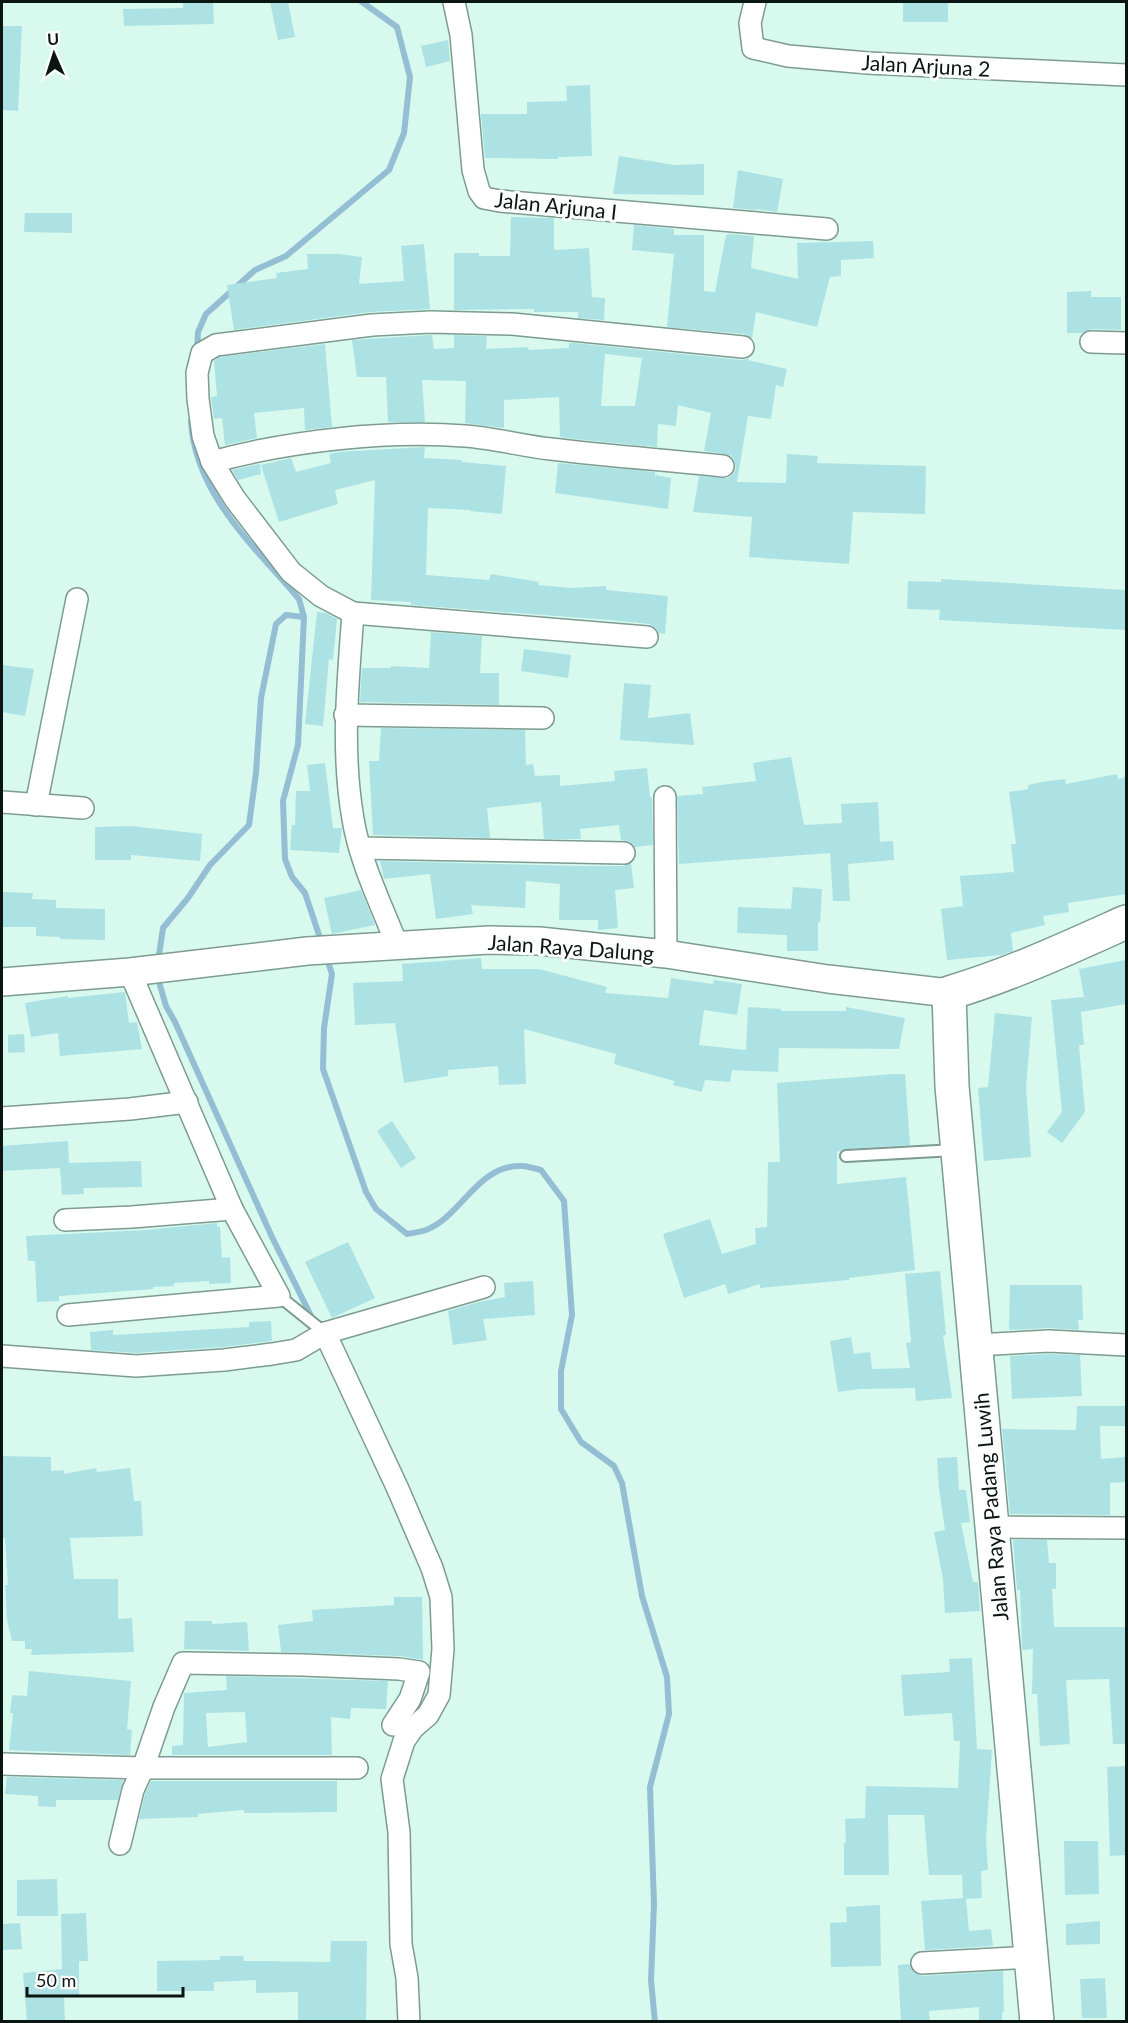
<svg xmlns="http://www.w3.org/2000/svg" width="1128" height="2023" font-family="Lato,sans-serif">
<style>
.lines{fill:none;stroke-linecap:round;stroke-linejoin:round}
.stream{stroke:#94bed3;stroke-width:6}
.building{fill:#ade2e4;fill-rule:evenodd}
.service-casing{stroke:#7d9b90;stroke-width:14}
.minor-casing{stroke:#7d9b90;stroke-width:24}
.tertiary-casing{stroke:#7d9b90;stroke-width:30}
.primary-casing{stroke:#7d9b90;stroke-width:36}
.service{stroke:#fff;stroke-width:10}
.minor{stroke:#fff;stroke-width:21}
.tertiary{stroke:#fff;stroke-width:27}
.primary{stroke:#fff;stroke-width:33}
.labels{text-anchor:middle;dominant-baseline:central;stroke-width:6;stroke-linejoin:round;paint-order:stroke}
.street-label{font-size:21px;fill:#0a1612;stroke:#fdfdfd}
</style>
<rect width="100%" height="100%" fill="#d8f9ed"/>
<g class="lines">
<g class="stream">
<polyline points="197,351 198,332 206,314 255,270 286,256 389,170 404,133 410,77 397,27 362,2"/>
<path d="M191,421C195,494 254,546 299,599L304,617L298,745L283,801L285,859L292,877L305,893L322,944"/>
<path d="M326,956L332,974L324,1028L323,1069L366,1192L376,1209L407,1234C413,1233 420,1232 426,1230C462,1216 478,1164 522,1166C528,1166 535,1169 541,1170L564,1201L572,1315L561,1371V1409L581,1442L614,1466L622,1483L642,1596L667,1677L669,1714L650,1787L654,1904L651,1980L655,2022"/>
<polyline points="158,962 163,928 188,898 210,865 249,825 256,773 261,698 276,624 286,615 304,617"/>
<polyline points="157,975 166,1006 175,1022 272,1237 313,1320"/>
</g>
</g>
<g class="building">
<polygon points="213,2 214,24 124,26 123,9 183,8 183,3"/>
<polygon points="270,2 288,2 295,37 278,40"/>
<rect x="903" y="2" width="45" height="20"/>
<polygon points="2,26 22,26 18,111 2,110"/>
<polygon points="448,40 450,61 426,67 421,46"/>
<polygon points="590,85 592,156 558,157 558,159 485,158 481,114 527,114 527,102 567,101 566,86"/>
<polygon points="619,156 675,165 704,164 704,195 613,194"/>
<polygon points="738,170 783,179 777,212 756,209 756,210 733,208"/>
<polygon points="25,213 72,213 72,233 24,232"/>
<polygon points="511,217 554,218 554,250 589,248 592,297 605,298 604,320 578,318 578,312 534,312 534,309 454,310 454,253 479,253 479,256 510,256"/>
<polygon points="634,225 674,229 674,235 704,235 704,291 715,292 726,235 730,234 754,236 751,268 798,279 797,243 873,241 874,258 841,260 841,276 830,277 817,327 756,312 752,338 744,334 667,327 674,254 632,250"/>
<polygon points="424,244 430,309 370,312 234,330 227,285 277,278 276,273 308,269 307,254 339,254 362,257 359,284 404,281 401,246"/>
<polygon points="1091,291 1091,297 1121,297 1121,330 1091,329 1082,333 1067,333 1067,292"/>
<path d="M430,335H432L434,349L454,348V335L487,336L486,349L528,347L529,350L569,348V343H574L742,360L749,358L748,360L787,369L783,387L776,385L771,419L748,416L737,482L786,483L787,454L818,456L817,463L926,466L925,514L853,512L849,564L749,557L752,517L693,512L699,476L728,478L733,474L736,468L734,460L730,455L704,451L711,413L678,405L676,426L658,424L657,447L574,439L560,437L559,397L504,400V428L465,423L466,381L422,380L425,422H388L386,377H357L352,340ZM605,354L642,358L635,406H601Z"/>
<polygon points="325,344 332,427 305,430 304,408 254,413 257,438 225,445 222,418 214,419 211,397 217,396 214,361 220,357"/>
<polygon points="425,447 424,458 462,460 462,462 506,466 502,514 470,511 470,510 428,508 426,575 489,580 491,574 539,582 538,585 573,588 606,586 606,590 668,596 665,634 659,633 655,627 649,624 610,620 411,605 411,602 371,600 375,480 335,490 338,504 279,522 261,465 291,458 296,472 331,463 329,454 338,452"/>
<polygon points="558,463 655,472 655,475 671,478 668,509 555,493"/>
<polygon points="260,464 261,474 238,480 232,470"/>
<polygon points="941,579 1126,590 1126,630 939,620 940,610 907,609 908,581 941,582"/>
<polygon points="317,612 326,613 337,619 333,660 329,659 323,726 305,724"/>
<polygon points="431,632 482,636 480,673 499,673 499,705 360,702 362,668 391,668 391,666 429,668"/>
<polygon points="524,649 571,655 568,678 521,671"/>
<polygon points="2,665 34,669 25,716 2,712"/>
<polygon points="624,683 651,685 648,718 690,713 694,745 620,740"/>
<polygon points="381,728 525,730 526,765 533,764 535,776 560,775 560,786 615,781 614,771 647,768 650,797 652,797 653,845 635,847 630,842 621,840 619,825 580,829 581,839 544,839 541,802 487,808 490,838 373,835 369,761 379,761"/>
<polygon points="791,757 804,825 842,823 841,804 878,802 880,842 893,841 894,860 848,864 850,901 833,901 830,853 679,864 677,796 703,794 702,787 756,781 753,763"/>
<polygon points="325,763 333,828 342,828 339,853 290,850 292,825 295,825 296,791 310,791 307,765"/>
<polygon points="1117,774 1118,779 1126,777 1126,894 1068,903 1069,912 1043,916 1045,925 1011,933 1013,951 1002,955 947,960 941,909 963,906 960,876 1014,872 1011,844 1016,844 1009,792 1028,789 1028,785 1042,782 1065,779 1066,784"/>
<polygon points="131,826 202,834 200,861 131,855 131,860 95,860 95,827"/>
<polygon points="380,861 582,866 624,866 631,863 634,888 615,890 618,928 598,930 598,920 559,920 560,884 526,881 525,908 471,905 473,914 436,919 430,874 384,879"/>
<polygon points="793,887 822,889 820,923 818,922 818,951 787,951 787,935 737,933 738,907 791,909"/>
<polygon points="361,890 375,925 332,934 324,898"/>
<polygon points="2,892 33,893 32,899 56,900 56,908 105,909 105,940 60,939 60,937 36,936 36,927 2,927"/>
<polygon points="481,958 482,969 539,969 607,987 605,993 668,998 671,978 713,984 714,980 742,984 737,1015 704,1010 699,1045 746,1050 748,1007 781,1009 781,1011 846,1011 846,1007 905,1018 899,1049 779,1048 778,1072 732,1070 730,1082 705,1080 702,1092 673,1085 674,1081 614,1064 616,1054 524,1029 526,1084 499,1085 498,1066 448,1070 448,1076 404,1083 395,1023 355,1025 353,983 403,981 402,964"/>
<polygon points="1126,960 1126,1004 1081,1012 1084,1045 1079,1045 1085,1112 1062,1143 1047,1132 1062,1112 1051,1000 1084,997 1079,969"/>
<polygon points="125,992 129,1023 137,1022 142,1049 60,1056 58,1033 31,1037 25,1003 68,996 68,998"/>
<polygon points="995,1013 1032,1017 1026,1087 1031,1157 984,1161 978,1088 988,1087"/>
<polygon points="24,1034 25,1052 8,1053 8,1035"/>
<polygon points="894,1074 905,1074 910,1145 846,1149 837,1152 837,1184 906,1177 915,1270 849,1278 849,1280 760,1288 760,1284 728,1294 725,1284 684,1298 663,1234 710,1219 722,1254 756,1244 755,1228 767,1227 768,1162 780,1162 777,1083"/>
<polygon points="392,1121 416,1158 401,1168 377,1131"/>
<polygon points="68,1141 69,1163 141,1161 142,1187 83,1188 84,1194 62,1195 60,1168 2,1171 2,1146"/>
<polygon points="217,1223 217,1227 220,1227 222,1258 230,1257 231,1283 209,1284 209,1281 174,1283 174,1286 153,1287 153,1289 59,1296 59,1301 37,1302 35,1261 28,1261 26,1236 146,1230"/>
<polygon points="348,1242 375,1298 332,1318 305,1262"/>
<polygon points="940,1271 946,1335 943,1335 952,1398 916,1401 915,1388 860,1389 838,1392 830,1341 851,1337 854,1354 870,1352 872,1369 910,1368 906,1343 911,1342 905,1274"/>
<polygon points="533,1281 535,1315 483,1319 487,1340 453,1345 448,1311 479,1302 505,1297 504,1283"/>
<polygon points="1010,1285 1082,1285 1083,1320 1078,1320 1079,1330 1048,1328 1009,1330"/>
<polygon points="271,1321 272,1341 223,1347 136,1353 91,1350 90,1332 113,1330 113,1335 249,1327 249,1322"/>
<polygon points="1049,1354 1080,1355 1082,1396 1012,1399 1010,1356"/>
<polygon points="1077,1406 1126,1406 1126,1426 1100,1426 1101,1459 1126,1457 1126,1482 1110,1483 1110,1515 1010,1514 1002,1429 1076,1430"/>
<polygon points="2,1456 51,1457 51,1471 64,1470 64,1474 96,1468 97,1472 130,1468 134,1501 141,1501 143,1536 70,1538 74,1579 118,1579 118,1619 132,1618 134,1652 31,1655 32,1649 25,1649 25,1641 12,1641 7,1620 5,1585 8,1585 5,1538 2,1538"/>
<polygon points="957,1457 959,1490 966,1490 970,1522 961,1523 973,1582 978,1582 980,1611 945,1613 943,1579 934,1532 945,1530 939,1488 937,1458"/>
<polygon points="1013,1540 1047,1540 1049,1563 1056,1563 1056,1589 1052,1589 1054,1627 1126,1627 1126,1744 1113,1744 1109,1679 1066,1680 1070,1744 1040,1746 1037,1694 1032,1694 1033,1649 1022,1650 1020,1590 1017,1590"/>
<polygon points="394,1597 422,1597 423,1660 400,1656 281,1652 278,1625 313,1621 312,1610 394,1605"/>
<polygon points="185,1621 212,1621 212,1624 247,1622 249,1651 184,1649"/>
<polygon points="972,1658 977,1749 992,1750 986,1839 988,1870 981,1871 982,1898 966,1899 969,1931 991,1929 993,1946 925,1950 921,1901 963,1898 962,1875 929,1875 924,1815 888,1815 889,1875 844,1875 844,1843 846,1843 845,1819 865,1818 866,1786 958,1788 960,1741 954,1741 952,1713 904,1716 901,1675 950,1672 949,1659"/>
<polygon points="29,1671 131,1681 127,1729 132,1730 130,1755 9,1750 13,1713 10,1713 12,1695 27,1696"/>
<path d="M226,1676L388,1681L386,1709L351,1708L350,1719L331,1717L332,1755H172V1746L183,1745L184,1693L227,1690ZM245,1712L247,1742L208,1747L206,1713Z"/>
<polygon points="1126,1766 1126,1855 1110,1856 1107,1767"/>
<polygon points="7,1777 123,1780 118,1800 56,1800 56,1807 38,1806 38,1796 5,1794"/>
<polygon points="151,1781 337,1781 337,1812 244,1813 244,1810 198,1814 198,1817 139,1819 145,1794"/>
<polygon points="1064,1841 1098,1841 1099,1894 1065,1895"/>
<polygon points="57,1879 58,1916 17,1916 17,1880"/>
<polygon points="880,1905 881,1966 831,1967 830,1923 847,1922 846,1907"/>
<polygon points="86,1913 88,1961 79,1961 79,1997 64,1997 65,2022 27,2022 23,1973 62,1969 61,1914"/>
<polygon points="1100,1921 1100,1944 1066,1945 1066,1924"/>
<polygon points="20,1923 22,1949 2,1950 2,1924"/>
<polygon points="331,1941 367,1941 366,2022 298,2022 298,1992 256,1993 256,1980 214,1982 214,1991 157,1991 157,1961 220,1960 220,1956 243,1956 244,1961 330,1962"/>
<polygon points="909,1964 912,1970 922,1976 1003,1971 1004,2012 1002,2012 1002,2022 979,2022 979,2007 929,2011 930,2022 901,2022 898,1965"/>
<polygon points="1105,1978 1107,2018 1082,2018 1080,1979"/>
</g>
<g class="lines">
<g class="service-casing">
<g id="service">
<polyline points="846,1156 955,1150"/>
<polyline points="279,1296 325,1333"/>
</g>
</g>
<g class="minor-casing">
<g id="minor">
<polyline points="454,2 461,35 473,170 479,191 484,198 500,201 827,229"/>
<polyline points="755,2 750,23 753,48 788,56 868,63 1126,75"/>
<polyline points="1091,342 1126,343"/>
<path d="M212,462C288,441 387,430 465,436C494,438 522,446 551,449C608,456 666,460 723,466"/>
<path d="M353,613C348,682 341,750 353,819C360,862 381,904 397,945"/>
<polyline points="647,637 353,613 321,596 291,572 235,499 212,462 203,436 198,399 197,373 202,353 216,345 372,325 430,322 512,324 743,347"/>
<polyline points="345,715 543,718"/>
<polyline points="665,797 666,954"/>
<polyline points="2,802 83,808"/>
<polyline points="36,805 77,599"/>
<polyline points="360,848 624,853"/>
<polyline points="2,1118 130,1109 187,1102"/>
<polyline points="65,1220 132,1217 232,1209"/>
<polyline points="68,1315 279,1296 232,1209 130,972"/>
<polyline points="325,1333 397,1487 432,1568 441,1597 443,1649 439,1695 428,1715 413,1728 404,1741 392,1779 399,1832 401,1944 407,1978 409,2022"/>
<polyline points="975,1345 1049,1341 1126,1345"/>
<polyline points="2,1356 136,1366 224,1360 272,1354 296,1350 325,1333 484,1287"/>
<polyline points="993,1527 1126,1528"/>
<polyline points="2,1764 143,1768 164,1707 183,1663 303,1665 399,1669 419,1672 410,1699 393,1725"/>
<polyline points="120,1844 133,1790 143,1768 357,1768"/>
<polyline points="922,1963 1030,1957"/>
</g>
</g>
<g class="tertiary-casing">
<polyline id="tertiary" points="2,982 130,972 307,951 489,940 539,941 666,954 828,979 949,993"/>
</g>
<g class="primary-casing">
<path id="primary" d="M1037,2022L952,1086L949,993C1010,975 1068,948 1126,922"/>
</g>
<use href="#service" class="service"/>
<use href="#minor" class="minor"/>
<use href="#tertiary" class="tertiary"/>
<use href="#primary" class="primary"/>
</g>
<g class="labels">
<g class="street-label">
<text transform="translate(926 65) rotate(3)">Jalan Arjuna 2</text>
<text transform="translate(556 205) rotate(6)">Jalan Arjuna I</text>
<text transform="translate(571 947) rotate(4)">Jalan Raya Dalung</text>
<text transform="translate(990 1507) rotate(-95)">Jalan Raya Padang Luwih</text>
</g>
</g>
<rect width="1128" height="2023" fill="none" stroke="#0a1612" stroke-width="6"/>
<g transform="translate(54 54) rotate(357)" stroke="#fdfdfd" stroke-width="4.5" paint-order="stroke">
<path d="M0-4.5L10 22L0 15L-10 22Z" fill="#0a1612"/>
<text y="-9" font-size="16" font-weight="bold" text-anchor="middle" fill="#0a1612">U</text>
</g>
<path d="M27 1987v9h156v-9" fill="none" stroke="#0a1612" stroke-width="3"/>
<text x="36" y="1987" font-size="18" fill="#0a1612" stroke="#fdfdfd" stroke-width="4.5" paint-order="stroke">50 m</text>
</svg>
